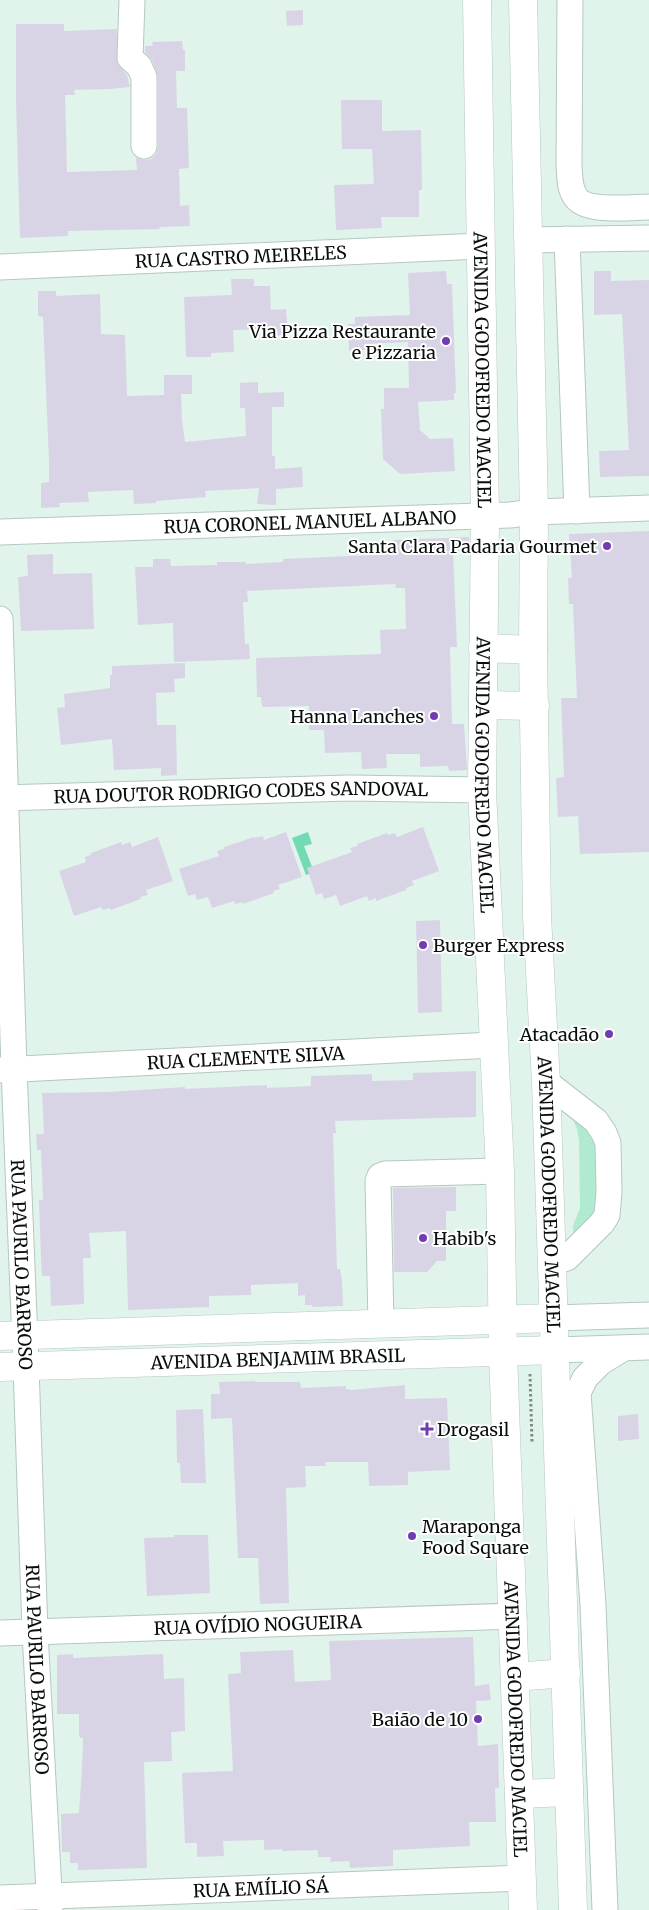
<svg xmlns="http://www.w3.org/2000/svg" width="649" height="1910" font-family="Merriweather,serif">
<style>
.green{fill:#afead1}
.water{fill:#73dab4}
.building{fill:#d9d4e5}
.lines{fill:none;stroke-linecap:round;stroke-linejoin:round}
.minor-casing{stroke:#b5c8c0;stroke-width:27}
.major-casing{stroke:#b5c8c0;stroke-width:29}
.path{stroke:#7c8b84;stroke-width:3;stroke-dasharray:2.5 2.5;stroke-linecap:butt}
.minor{stroke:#fff;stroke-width:25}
.major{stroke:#fff;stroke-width:28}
.poi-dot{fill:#713cb2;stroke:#fff;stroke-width:2}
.labels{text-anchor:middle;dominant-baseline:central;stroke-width:4;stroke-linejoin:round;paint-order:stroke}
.street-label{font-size:18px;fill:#070e0b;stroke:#fff}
.poi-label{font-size:18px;fill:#070e0b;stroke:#fff;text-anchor:end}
</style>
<rect width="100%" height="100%" fill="#e0f4eb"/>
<polygon class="green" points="569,1110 601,1143 602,1202 574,1241 573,1226 580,1208 579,1140 577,1129"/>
<polygon class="water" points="308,832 312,844 304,846 314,872 306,875 292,838"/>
<g class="building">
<polygon points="303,10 303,25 287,26 286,11"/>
<polygon points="16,24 64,24 64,31 117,29 117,63 127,75 130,87 110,89 74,90 75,95 65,95 67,172 137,170 136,158 144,160 151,159 156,154 158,146 158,77 152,60 145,52 145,46 153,46 152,42 182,41 183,50 185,50 185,71 176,71 177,108 187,108 189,168 179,169 180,206 189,205 190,226 159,227 160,229 68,231 68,236 20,238 16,101"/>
<polygon points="341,100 382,100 382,131 421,130 422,190 419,190 419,217 381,217 382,228 336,230 334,185 374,184 372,149 342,149"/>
<polygon points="446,271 447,284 452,284 456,393 454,393 454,400 418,402 420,430 430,439 453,438 455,471 400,474 383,459 381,409 384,409 384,388 409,388 408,342 364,344 365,350 349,351 348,324 355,324 355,317 410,315 408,273"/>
<polygon points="594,271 611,271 611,281 649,280 649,476 600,477 599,451 629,450 622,314 594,315"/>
<polygon points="231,279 254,279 254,286 270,286 271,310 286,309 288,335 272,336 271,329 233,330 234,352 211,353 211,357 186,357 184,297 232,295"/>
<polygon points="38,291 56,291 56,296 100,294 101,334 125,335 127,396 164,395 164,375 192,375 192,394 181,394 182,420 185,442 246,436 245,408 240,408 240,383 258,382 258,393 284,392 284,407 272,407 272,456 275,456 275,469 302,467 303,487 276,489 276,505 257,504 259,488 205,491 206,497 156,501 156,503 134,504 133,490 88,492 89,502 59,503 60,507 41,508 41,483 49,482 49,461 43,317 38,316"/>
<polygon points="649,531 649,852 580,854 578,816 558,817 556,778 564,777 561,698 577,698 573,604 569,604 568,578 572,578 569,534"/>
<polygon points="469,537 469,551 453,552 457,647 450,647 452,724 464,724 467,770 449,771 448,766 420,767 420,754 386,754 387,768 362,769 361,752 325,753 324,730 309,730 309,706 262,707 261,697 257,697 256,658 381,654 380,630 406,629 405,588 395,588 396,584 247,591 248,602 243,602 245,644 249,644 250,659 174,662 173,623 138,625 135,567 153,567 153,559 170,559 171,566 217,565 217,562 246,562 246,564 283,562 283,559 394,554 393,540"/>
<polygon points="53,554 53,574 92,573 94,629 21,631 18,577 28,576 27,555"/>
<polygon points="185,663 185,678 174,679 175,692 156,693 157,725 176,725 177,775 161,776 161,768 114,770 112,739 61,745 57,708 65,707 64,694 110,688 110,675 112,675 112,666"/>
<polygon points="423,827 439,871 412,881 414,885 406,888 406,890 376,901 376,898 369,901 367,896 340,906 336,895 324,899 322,893 316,895 307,868 352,852 350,848 358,846 357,844 387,833 388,835 395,833 397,837"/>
<polygon points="286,832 302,877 278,885 280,889 273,891 274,893 243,904 243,902 235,904 234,901 212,908 208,897 197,900 195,894 188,896 179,869 219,856 217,851 224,849 224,847 254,837 254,838 263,836 264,840"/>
<polygon points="158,837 173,881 146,890 148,895 140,897 141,899 111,910 110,908 103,910 101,907 74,916 59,871 86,862 85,857 91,855 91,853 121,842 122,845 130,842 132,847"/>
<polygon points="440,920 442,1012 418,1013 416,921"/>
<polygon points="476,1071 476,1117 335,1121 336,1133 333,1133 337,1269 340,1269 342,1281 343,1306 312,1307 312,1305 305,1305 305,1295 298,1296 298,1283 251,1285 251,1295 209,1296 209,1307 128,1310 126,1231 89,1233 91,1258 83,1258 84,1304 51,1306 50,1276 42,1276 41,1258 39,1200 43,1200 41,1150 37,1150 36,1134 44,1134 42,1093 109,1092 185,1087 185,1089 267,1085 267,1088 311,1086 311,1076 372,1074 372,1081 413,1080 413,1073"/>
<polygon points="456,1187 456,1211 446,1211 446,1261 437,1261 427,1272 394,1272 393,1188"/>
<polygon points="255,1381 255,1382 300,1382 301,1388 346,1386 346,1389 352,1390 405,1385 405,1399 447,1398 450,1470 408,1472 408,1485 369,1486 368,1462 325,1462 326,1466 305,1466 306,1487 286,1488 289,1603 260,1604 258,1558 238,1558 232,1418 211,1419 211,1394 220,1394 219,1382"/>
<polygon points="203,1409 206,1483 181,1483 180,1463 177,1463 176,1410"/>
<polygon points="638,1414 639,1439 618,1441 618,1416"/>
<polygon points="174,1535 208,1535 210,1593 147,1596 144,1538 174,1537"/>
<polygon points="473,1637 475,1686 489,1684 491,1700 476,1701 478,1746 498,1744 499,1788 495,1788 496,1822 469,1822 470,1846 393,1850 393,1866 350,1868 349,1861 330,1862 331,1857 318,1857 318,1850 282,1851 282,1849 264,1850 264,1840 223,1841 224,1856 197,1857 197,1843 185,1843 182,1773 233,1771 228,1674 241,1673 240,1652 293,1650 295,1682 331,1680 329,1641"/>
<polygon points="73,1654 73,1658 163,1654 164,1679 184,1678 185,1731 171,1732 172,1761 144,1762 147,1868 78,1870 78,1863 70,1863 70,1852 62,1852 61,1814 79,1813 82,1768 83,1738 80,1738 79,1735 79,1714 57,1714 57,1655"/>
</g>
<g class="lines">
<g class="minor-casing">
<g id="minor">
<polyline points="132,0 130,58 139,66 144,77 144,146"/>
<path d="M570,0L569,165C570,176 569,187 575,196C584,213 631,207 649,207"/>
<polyline points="567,239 577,511"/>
<polyline points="528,240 649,238"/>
<path id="s1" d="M0,267L481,246"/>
<path id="s2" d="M0,532L510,515L534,512L649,508"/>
<path id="s3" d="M0,619L14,1069L26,1366L35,1632L50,1910"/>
<path id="s4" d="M0,798L349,788L482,790"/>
<path id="s5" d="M0,1070L493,1045"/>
<polyline points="546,1082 596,1121 604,1133 608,1143 609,1192 607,1215 602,1223 567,1258 552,1263"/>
<polyline points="554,1318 649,1315"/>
<polyline points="381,1324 378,1181 380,1176 385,1174 500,1171"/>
<polyline points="555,1350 649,1347"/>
<path id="s6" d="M0,1633L514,1616"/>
<path id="s7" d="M0,1898L522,1878"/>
<polyline points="605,1910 593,1605 578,1393 585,1378 601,1362 624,1348"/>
</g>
</g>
<g class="major-casing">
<g id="major">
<path id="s8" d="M477,0L485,516L482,790L500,1171L503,1352L523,1910"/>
<path id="s9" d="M523,0L534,512L533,650L537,916L546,1082L573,1910"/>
<polyline points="483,648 533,650"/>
<polyline points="484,705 535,706"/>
<polyline points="0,1336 554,1318"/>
<path id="s10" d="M0,1367L555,1350"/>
<polyline points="515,1677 566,1673"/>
<polyline points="519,1794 569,1792"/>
</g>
</g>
<polyline class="path" points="530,1374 532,1443"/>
<use href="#minor" class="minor"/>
<use href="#major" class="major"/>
</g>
<g class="poi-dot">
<circle cx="446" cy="341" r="5"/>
<circle cx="607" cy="546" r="5"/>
<circle cx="434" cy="716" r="5"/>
<circle cx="423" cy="945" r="5"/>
<circle cx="609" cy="1034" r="5"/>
<circle cx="423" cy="1238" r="5"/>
<path d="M424.5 1421.5h5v5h5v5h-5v5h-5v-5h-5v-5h5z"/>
<circle cx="412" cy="1536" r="5"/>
<circle cx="478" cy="1719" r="5"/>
</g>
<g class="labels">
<g class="street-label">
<text stroke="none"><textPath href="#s1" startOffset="241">RUA CASTRO MEIRELES</textPath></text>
<text stroke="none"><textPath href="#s8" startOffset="370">AVENIDA GODOFREDO MACIEL</textPath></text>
<text stroke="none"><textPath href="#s2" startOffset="310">RUA CORONEL MANUEL ALBANO</textPath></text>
<text stroke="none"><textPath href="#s8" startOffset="775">AVENIDA GODOFREDO MACIEL</textPath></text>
<text stroke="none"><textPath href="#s4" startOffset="241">RUA DOUTOR RODRIGO CODES SANDOVAL</textPath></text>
<text stroke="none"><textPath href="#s5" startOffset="246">RUA CLEMENTE SILVA</textPath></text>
<text stroke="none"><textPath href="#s9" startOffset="1195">AVENIDA GODOFREDO MACIEL</textPath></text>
<text stroke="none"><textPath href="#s3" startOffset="646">RUA PAURILO BARROSO</textPath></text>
<text stroke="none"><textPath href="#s10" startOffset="278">AVENIDA BENJAMIM BRASIL</textPath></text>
<text stroke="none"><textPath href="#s6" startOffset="258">RUA OVÍDIO NOGUEIRA</textPath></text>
<text stroke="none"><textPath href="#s3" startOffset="1051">RUA PAURILO BARROSO</textPath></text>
<text stroke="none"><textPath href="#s8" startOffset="1720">AVENIDA GODOFREDO MACIEL</textPath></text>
<text stroke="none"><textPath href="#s7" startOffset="261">RUA EMÍLIO SÁ</textPath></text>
</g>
<g class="poi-label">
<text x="436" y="331">Via Pizza Restaurante<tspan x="436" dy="21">e Pizzaria</tspan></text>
<text x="597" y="546">Santa Clara Padaria Gourmet</text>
<text x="424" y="716">Hanna Lanches</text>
<text x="433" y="945" text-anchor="start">Burger Express</text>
<text x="599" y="1034">Atacadão</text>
<text x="433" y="1238" text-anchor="start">Habib's</text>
<text x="437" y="1429" text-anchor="start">Drogasil</text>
<text x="422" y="1526" text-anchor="start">Maraponga<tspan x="422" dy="21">Food Square</tspan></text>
<text x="468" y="1719">Baião de 10</text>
</g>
</g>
</svg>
